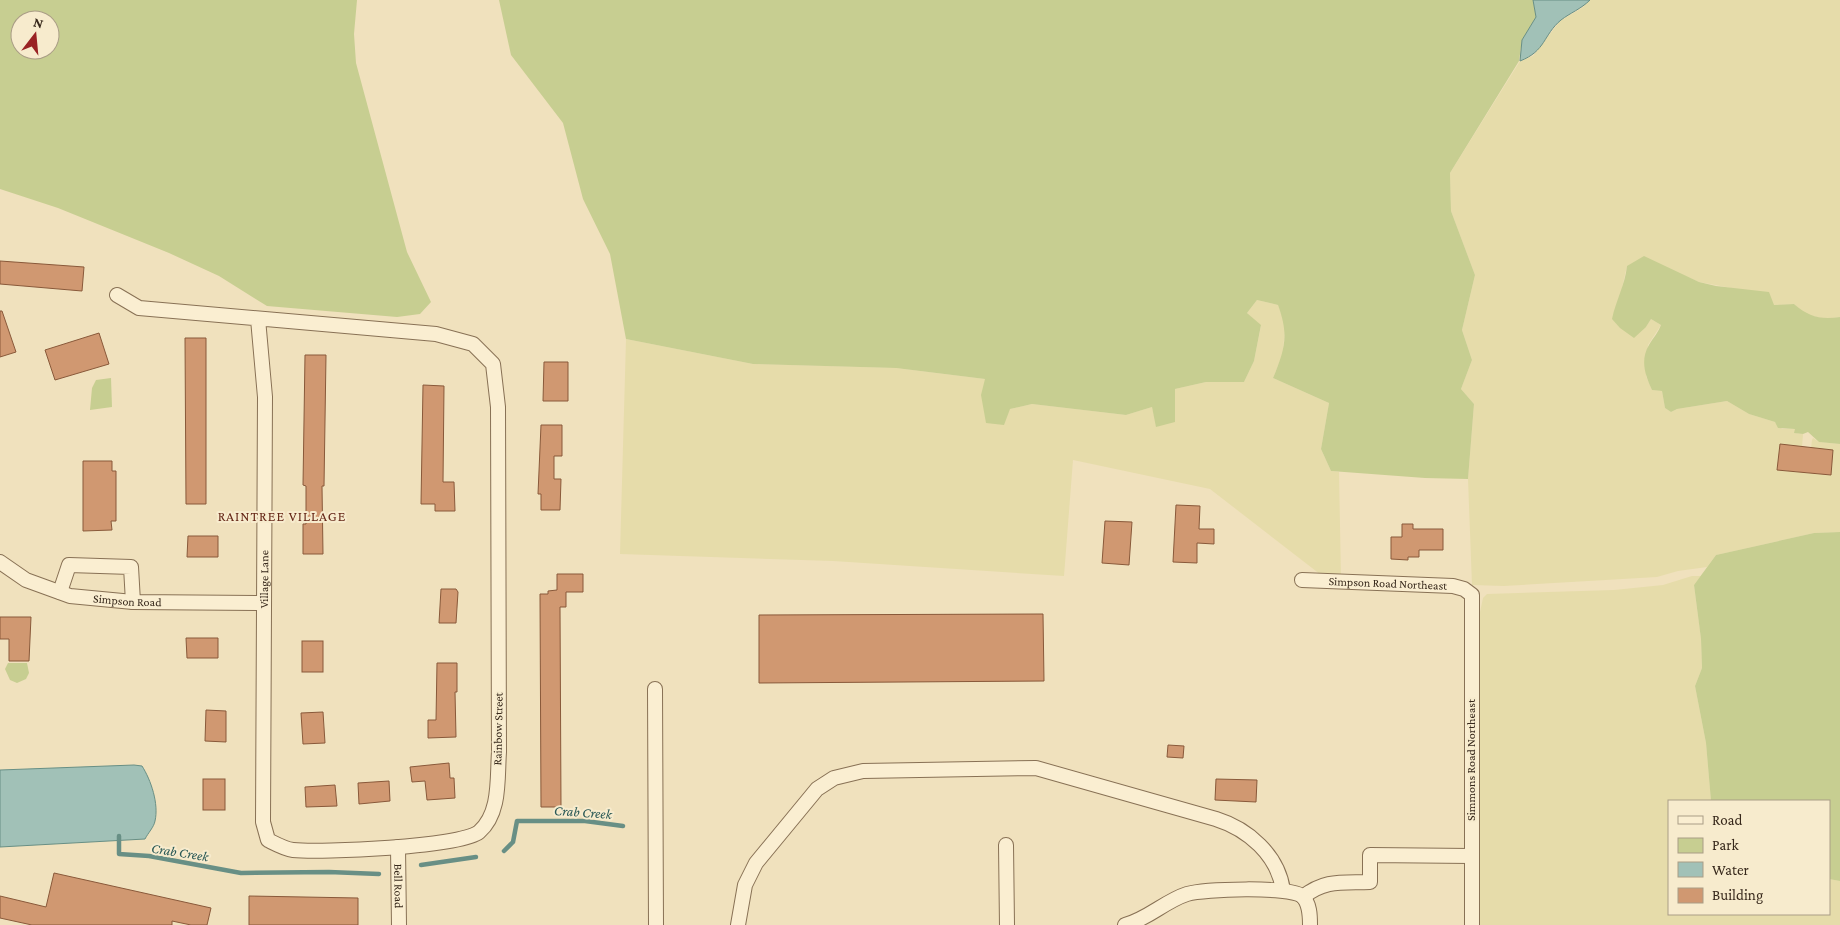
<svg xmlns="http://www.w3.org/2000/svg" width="1840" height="925" font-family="'Crimson Pro',serif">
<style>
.farmland{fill:#e6dcaa}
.green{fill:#c7ce91;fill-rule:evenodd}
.water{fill:#a1c1b7;stroke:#688f85}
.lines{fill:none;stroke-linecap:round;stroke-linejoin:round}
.stream{stroke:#688f85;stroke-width:4.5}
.building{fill:#d09871;stroke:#89593a}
.minor-casing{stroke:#887155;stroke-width:16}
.minor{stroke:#faeed1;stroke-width:14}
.labels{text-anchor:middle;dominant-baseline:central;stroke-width:4;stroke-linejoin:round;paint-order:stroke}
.street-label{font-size:12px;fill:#37281b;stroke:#f7ebcd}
.neighbourhood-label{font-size:14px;letter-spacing:1px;fill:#662818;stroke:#f7ebcd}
.water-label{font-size:14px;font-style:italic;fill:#295855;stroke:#f7ebcd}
</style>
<rect width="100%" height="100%" fill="#f0e1bd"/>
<g class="farmland">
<polygon points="1590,0 1840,0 1840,317 1827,319 1806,315 1794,304 1773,305 1742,290 1699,282 1669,269 1627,266 1622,288 1646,327 1651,319 1661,325 1648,345 1646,376 1652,390 1662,391 1665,408 1671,412 1677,409 1727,401 1749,414 1775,422 1782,429 1795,429 1795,433 1803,434 1802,447 1778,470 1830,475 1833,450 1811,448 1812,440 1813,438 1819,442 1840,444 1840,532 1814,533 1716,555 1707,567 1678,571 1657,577 1504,586 1472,585 1468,479 1474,404 1461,389 1472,360 1462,330 1475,275 1451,211 1450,173 1520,61 1533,56 1560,21 1582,8"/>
<polygon points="1257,300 1278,305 1285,324 1283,353 1273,378 1329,403 1321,449 1331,471 1339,472 1341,579 1325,578 1210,489 1073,460 1064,576 833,561 620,554 626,339 753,364 896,368 985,379 1010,409 1032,404 1126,415 1152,407 1157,427 1175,389 1206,382 1244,382 1254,361 1261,326 1247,313"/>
<polygon points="1692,576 1701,576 1694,585 1701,639 1702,668 1695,686 1706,743 1711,801 1669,801 1669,914 1829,914 1829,879 1840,881 1840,925 1479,925 1480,612 1483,598 1487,594 1614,590 1663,585"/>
</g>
<g class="green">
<path d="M0,0H357L354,34L356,63L407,252L431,302L420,314L397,317L267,306L219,276L169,253L58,208L0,189ZM20,20H50V50H20Z"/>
<path d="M499,0H1533L1536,17L1522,40L1519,61L1450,173L1451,211L1475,275L1462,330L1472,360L1461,389L1474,404L1468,479L1425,478L1331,471L1321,449L1329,403L1273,378C1285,349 1289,335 1278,305L1257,300L1247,313L1261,325L1254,361L1244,382H1206L1175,389V422L1156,427L1152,407L1126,415L1032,404L1010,409L1004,425L986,423L981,395L985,379L896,368L753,364L626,339L610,254L583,199L563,123L511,55Z"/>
<path d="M1644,256L1699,282L1716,286L1769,292L1774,305L1794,304C1809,317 1821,320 1840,317V444L1819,442L1808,432L1803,434L1794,433L1795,429L1778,428L1775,422L1749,414L1727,401L1677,409L1671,412L1665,408L1662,391L1652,390C1645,375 1640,360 1649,345C1653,338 1658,333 1661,325L1651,319L1646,327L1634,338L1620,328L1612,319C1616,300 1625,285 1627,266Z"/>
<polygon points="111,378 112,407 90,410 92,388 96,380"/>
<polygon points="1840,532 1840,881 1829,879 1829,801 1711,801 1706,743 1695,686 1702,668 1701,639 1694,585 1716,555 1814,533"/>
<polygon points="8,663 27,663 29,673 26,679 17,683 10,680 5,669"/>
</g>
<g class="water">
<path d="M1533,0H1590C1581,9 1570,13 1561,20C1543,35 1546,51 1520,61L1522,40L1536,17Z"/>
<path d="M134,765L142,766C151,780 159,804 155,821C154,827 148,833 145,839L0,847V770Z"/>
</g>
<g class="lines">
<g class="stream">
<polyline points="119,836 119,854 149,856 241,873 329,872 379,874"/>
<polyline points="504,851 513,842 517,821 585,821 623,826"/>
<polyline points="421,865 476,857"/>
</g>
</g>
<g class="building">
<polygon points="0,261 84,267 82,291 0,284"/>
<polygon points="0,311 2,311 16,352 0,357"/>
<polygon points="99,333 109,364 55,380 45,350"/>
<polygon points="185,338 206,338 206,504 186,504"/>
<polygon points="305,355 326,355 324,486 322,486 323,554 303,554 303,524 306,524 306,486 303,485"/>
<polygon points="544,362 568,362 568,401 543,401"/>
<polygon points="423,385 444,386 443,482 454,482 455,511 435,511 435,504 421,504"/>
<polygon points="541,425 562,425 562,456 554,456 554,479 561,479 560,510 541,510 541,494 538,494"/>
<polygon points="1780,444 1833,450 1831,475 1777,470"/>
<polygon points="83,461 112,461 112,471 116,471 116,521 111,521 112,530 83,531"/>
<polygon points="1176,505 1200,506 1199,529 1214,529 1214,544 1197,543 1197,563 1173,562"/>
<polygon points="1105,521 1132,522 1129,565 1102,563"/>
<polygon points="1402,524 1413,524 1413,529 1443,529 1443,550 1419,550 1419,557 1408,557 1408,560 1391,559 1391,537 1402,537"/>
<polygon points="188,536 218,536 218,557 187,557"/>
<polygon points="557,574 583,574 583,592 566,592 566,607 560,607 561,807 541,807 540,594 548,594 548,591 557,590"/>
<polygon points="441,589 456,589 458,592 456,623 439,623"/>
<polygon points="1043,614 1044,681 759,683 759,615"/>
<polygon points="0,617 31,617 29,661 9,661 9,639 0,639"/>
<polygon points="186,638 218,638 218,658 187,658"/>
<rect x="302" y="641" width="21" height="31"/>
<polygon points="437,663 457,663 457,692 455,692 456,737 428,738 428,720 436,720"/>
<polygon points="206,710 226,711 226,742 205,741"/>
<polygon points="323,712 325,743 303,744 301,713"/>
<polygon points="1168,745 1184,746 1183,758 1167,757"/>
<polygon points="449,763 450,778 454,778 455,798 427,800 425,781 412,782 410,767"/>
<rect x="203" y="779" width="22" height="31"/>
<polygon points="1216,779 1257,780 1256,802 1215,800"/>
<polygon points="389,781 390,801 359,804 358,783"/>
<polygon points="335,785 337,806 306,807 305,787"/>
<polygon points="54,873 211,908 207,925 191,925 172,921 172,925 32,925 0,918 0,896 46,907"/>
<polygon points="249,896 358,898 358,925 249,925"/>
</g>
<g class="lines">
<g class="minor-casing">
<g id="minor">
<path id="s1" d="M117,295L139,308L436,334L473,344L493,364L498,407L499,752C497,778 501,813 479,832C460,847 321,853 293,850C285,849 276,844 268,840L263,822L265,397L258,319"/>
<path id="s2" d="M0,562L26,580L70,596L133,602L264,603"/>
<path id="s3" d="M1302,580L1453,586L1464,589L1472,595V925"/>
<polyline points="60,592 69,565 131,567 133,602"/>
<polyline points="655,689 656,925"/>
<polyline points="1006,845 1007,925"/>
<path id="s4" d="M398,847L399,925"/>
<path d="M1303,897C1325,879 1343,883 1370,882V855L1471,856"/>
<path d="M738,925L745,885L756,863L817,789L834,778L863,771L1036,768L1216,819C1248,829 1278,855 1283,890"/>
<path d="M1125,925C1148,919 1165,901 1187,894C1204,889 1289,886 1302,896C1310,903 1310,916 1310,925"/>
</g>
</g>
<use href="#minor" class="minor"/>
</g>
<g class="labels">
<g class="street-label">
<text stroke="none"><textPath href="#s1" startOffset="1340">Village Lane</textPath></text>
<text stroke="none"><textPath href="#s3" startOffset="86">Simpson Road Northeast</textPath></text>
<text stroke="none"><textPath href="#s2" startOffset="136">Simpson Road</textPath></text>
<text transform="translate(498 729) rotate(-89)">Rainbow Street</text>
<text transform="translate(1471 760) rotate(-90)">Simmons Road Northeast</text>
<text stroke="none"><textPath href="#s4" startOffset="39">Bell Road</textPath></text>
</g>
<g class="neighbourhood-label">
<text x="282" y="516">RAINTREE VILLAGE</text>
</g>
<g class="water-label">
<text transform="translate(583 812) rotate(4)">Crab Creek</text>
<text transform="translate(180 852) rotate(9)">Crab Creek</text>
</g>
</g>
<rect x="1668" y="800" width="162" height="115" fill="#f7ebcd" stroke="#aa9d86"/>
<rect x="1678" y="816" width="25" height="8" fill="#faeed1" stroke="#aa9d86"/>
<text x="1712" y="825" font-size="15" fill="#37281b">Road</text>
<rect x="1678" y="838" width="25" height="15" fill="#c7ce91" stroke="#aa9d86"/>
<text x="1712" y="850" font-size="15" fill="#37281b">Park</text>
<rect x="1678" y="862" width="25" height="15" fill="#a1c1b7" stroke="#aa9d86"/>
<text x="1712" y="875" font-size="15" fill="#37281b">Water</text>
<rect x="1678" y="888" width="25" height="15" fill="#d09871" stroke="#aa9d86"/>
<text x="1712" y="900" font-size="15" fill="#37281b">Building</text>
<g transform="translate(35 35) rotate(16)"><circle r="24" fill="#f7ebcd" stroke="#aa9d86"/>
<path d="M0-4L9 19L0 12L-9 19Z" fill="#9a2324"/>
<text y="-8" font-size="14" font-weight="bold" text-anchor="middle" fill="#37281b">N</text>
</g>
</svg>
